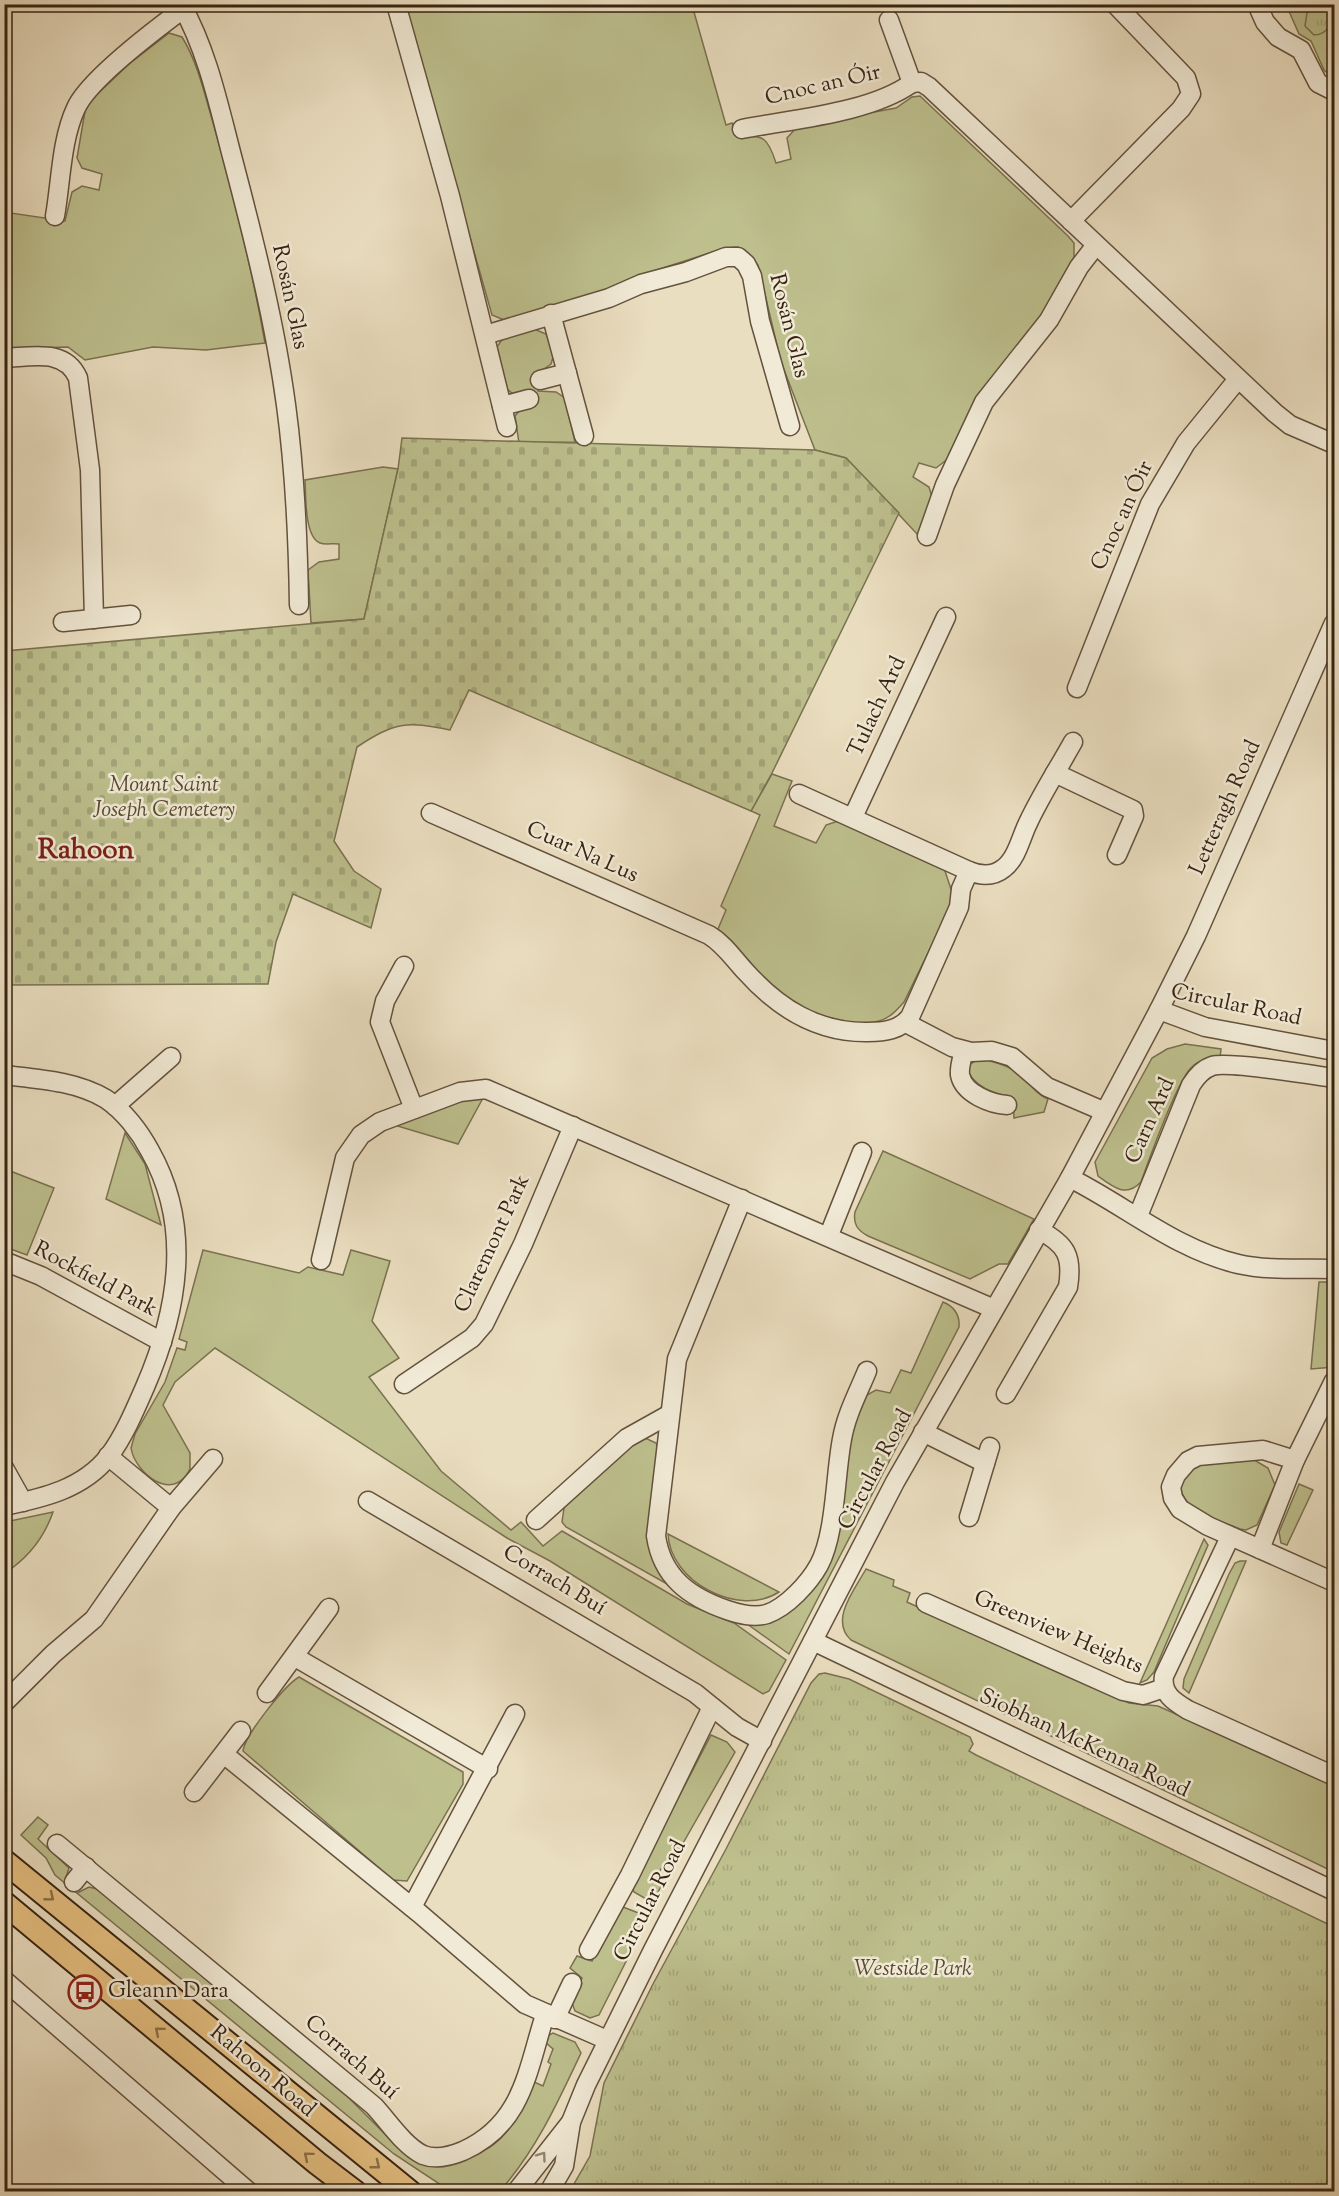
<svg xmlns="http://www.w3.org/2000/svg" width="1339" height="2196" font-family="'Sorts Mill Goudy',serif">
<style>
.grass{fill:#bdbf8d;stroke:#7a7150;stroke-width:1.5}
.cemetery{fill:url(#cemetery-stones);stroke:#7a7150;stroke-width:1.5}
.park{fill:url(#park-tufts);stroke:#7a7150;stroke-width:1.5}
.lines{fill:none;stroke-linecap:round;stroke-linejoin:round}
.minor-casing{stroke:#64523e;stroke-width:21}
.major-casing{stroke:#372312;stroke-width:26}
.minor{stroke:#f1ead6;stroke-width:18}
.major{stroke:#e5bf80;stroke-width:22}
.oneway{stroke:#8e7149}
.oneway2{stroke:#948674}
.labels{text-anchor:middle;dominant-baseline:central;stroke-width:5;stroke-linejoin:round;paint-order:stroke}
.street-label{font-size:22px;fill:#372312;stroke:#f1ead6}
.park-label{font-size:22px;font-style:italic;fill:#584a31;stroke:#f1ead6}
.poi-label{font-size:22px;fill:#372312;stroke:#f1ead6;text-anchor:start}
.district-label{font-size:28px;font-weight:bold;fill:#7a1f14;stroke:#f1ead6}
</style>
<defs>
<pattern id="cemetery-stones" width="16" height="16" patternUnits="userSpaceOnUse" patternTransform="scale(1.5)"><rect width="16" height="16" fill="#bdbf8d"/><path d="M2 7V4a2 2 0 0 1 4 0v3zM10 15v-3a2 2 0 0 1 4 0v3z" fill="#a3a479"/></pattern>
<pattern id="park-tufts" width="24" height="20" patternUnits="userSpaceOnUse" patternTransform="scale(1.5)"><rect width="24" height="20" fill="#bdbf8d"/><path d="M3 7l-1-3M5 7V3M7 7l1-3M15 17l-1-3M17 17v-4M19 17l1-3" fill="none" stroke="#a3a479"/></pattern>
</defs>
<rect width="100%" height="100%" fill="#eadec0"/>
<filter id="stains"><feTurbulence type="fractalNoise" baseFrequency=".00333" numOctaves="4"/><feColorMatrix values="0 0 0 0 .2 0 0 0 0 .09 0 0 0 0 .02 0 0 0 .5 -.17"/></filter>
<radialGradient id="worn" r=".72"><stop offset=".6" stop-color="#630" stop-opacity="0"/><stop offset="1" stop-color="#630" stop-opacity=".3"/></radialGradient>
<g class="grass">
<path d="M404,5H692L726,125L732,123L738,137C764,134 768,138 776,163L791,159L787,138L798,126L896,108L912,97L920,96L1068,236L1074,243V257L1047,308L949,458L936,468L919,463L913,477L929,487L933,500L918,535L846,458L815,450L781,362L758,265L748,253L738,247L725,248L638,276L617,287L519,316L504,320L492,315Z"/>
<polygon points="1299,5 1330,5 1325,9 1319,7 1331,17 1334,14 1334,79 1324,70 1311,41 1299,34 1288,9"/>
<path d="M169,33L182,37C197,61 204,92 212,119C233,193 252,268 265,343L206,350L153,347L85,360L68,347L5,349L4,212L65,221L72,192L82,186L99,190L102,174L82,168L77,158L85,111L90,101L129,64Z"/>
<polygon points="534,329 546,334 554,354 551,364 534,376 538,391 556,392 565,398 575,442 519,443 515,416 520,410 535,406 532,392 513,394 507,389 497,347 503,338"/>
<path d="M383,467L398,469L364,619L311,623L308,570L319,562L339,559V544C334,543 325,545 320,543C304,537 306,494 305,480Z"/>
<path d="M772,774L792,781L774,826L816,843L826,825L838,821L944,868L952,892L950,908L904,1002C897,1010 890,1018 879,1021C852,1029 800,1011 779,993C757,973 741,948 718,929L726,910L721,906L760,815L751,811Z"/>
<path d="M1185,1044L1221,1049L1220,1058C1208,1058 1199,1059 1190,1069C1175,1086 1150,1157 1141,1182C1126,1198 1113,1187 1098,1176L1095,1162L1152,1058L1167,1049Z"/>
<path d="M987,1060C998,1063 1009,1066 1019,1073C1030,1082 1034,1093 1048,1099L1044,1112L1014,1118L1013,1098C996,1094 971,1087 967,1067L975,1061Z"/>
<polygon points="471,1097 483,1098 458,1144 394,1125"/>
<polygon points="125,1133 145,1164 161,1225 106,1199"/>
<path d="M883,1151L1034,1219L1008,1264H999L970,1279L868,1236C857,1230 853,1224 855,1212Z"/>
<polygon points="5,1169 54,1188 27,1255 5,1247"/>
<path d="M203,1250L299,1273L308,1267L343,1275L351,1250L390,1261L372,1321L399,1358L369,1377L441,1471L511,1530L521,1522L543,1546L562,1531L687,1604L734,1623L786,1660L769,1691L763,1694L550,1561L507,1538L215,1348L175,1382L163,1405L190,1453V1469C173,1504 135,1473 131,1448L135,1434L165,1382L177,1348L185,1350L187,1342L179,1339Z"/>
<polygon points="1319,1282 1334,1282 1334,1367 1311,1369"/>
<path d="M943,1302C955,1307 960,1315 959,1327L789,1654L743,1621L803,1597L852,1428L865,1396L876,1390L890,1393L901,1370L911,1373Z"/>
<polygon points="643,1437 656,1443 659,1450 651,1517 683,1593 566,1527 562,1522 564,1508 561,1505"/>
<path d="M1249,1457L1268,1468L1275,1485L1257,1525L1246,1530L1240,1529C1217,1519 1184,1513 1180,1486L1189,1467Z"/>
<polygon points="1299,1484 1313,1490 1287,1545 1281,1543 1279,1532"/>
<path d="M53,1512C44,1538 28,1558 5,1573V1522Z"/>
<path d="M668,1534L779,1592C739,1618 670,1582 668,1534Z"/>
<polygon points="1204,1539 1208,1545 1154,1672 1147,1680 1140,1683"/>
<polygon points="1240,1561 1246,1561 1189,1693 1183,1688 1184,1679 1229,1574 1235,1563"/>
<path d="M866,1569L894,1580L893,1586L910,1593L907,1602L1129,1703L1158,1706L1334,1785V1872L851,1640C829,1620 855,1589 866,1569Z"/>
<path d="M299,1677L463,1772V1784L407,1881L393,1880L243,1751C245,1735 284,1686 299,1677Z"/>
<polygon points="711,1735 727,1742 735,1752 674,1859 663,1865 657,1877 664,1880 647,1915 649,1916 599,2015 590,2018 575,2011 572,2003 582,1978 570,1968 577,1956 592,1961 623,1907 641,1914 648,1900 634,1892 632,1887"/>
<path d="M38,1817L48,1825L38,1839L69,1868L64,1883L77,1893L89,1887L97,1889L349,2098L400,2149C415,2150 464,2156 476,2153C507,2145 522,2108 532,2081L543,2086L551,2064L548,2062L553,2049L545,2042L547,2036L553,2033L575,2042L581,2053C558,2102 536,2150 500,2191H450L394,2154L55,1875L46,1858L21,1835Z"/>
</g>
<path class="cemetery" d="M402,438L815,450L846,458L899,513L772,773L751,811L469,690L450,730C406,721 395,722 357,747L334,841L354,871L381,889L371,928L293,894L276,942L268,984L5,985V651L364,619L398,469Z"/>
<g class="park">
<path d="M1330,5H1334C1335,18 1329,35 1314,35L1305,26L1307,13L1313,8L1325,9Z"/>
<polygon points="825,1673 849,1679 970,1737 973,1744 969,1751 976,1755 1334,1927 1334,2191 570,2191 590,2156 604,2083 653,1984 726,1849 811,1683 819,1674"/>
</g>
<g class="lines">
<g class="minor-casing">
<g id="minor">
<path d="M181,4C208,52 219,107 233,160C254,240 275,323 286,405C295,471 298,538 299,605"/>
<polyline points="396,4 450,196 507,427"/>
<polyline points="1257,4 1265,22 1278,37 1301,50 1318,83 1334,91"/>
<polyline points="889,20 912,83 921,82 929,87 1275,413 1290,425 1334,444"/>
<path d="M742,129C794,119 870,113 912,83"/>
<path d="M55,216C61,182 61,140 76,108C89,79 156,29 183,9"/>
<polyline points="1071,221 1181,109 1191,94 1186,78 1115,4"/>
<polyline points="551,314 584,436"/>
<polyline points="485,335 609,298 641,284 686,272 726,257 738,257 746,264 752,276 760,321 790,426"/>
<path d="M4,358C32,357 65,348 78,378L90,470L94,619"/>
<polyline points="540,380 567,373"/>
<polyline points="502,406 529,399"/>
<polyline points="927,536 945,485 984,402 1049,320 1079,267 1096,245"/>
<polyline points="63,622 131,615"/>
<polyline points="1077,688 1150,504 1186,443 1238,379"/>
<polyline points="1055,773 1133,810 1134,816 1117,855"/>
<path d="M799,794L969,871C981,876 993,877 1004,868C1017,858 1021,837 1028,823C1041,795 1058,769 1073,742"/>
<path d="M431,813L709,935C724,944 733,958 745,971C778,1008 817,1033 868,1032C884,1032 900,1030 910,1017L959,907L961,889L969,871"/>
<polyline points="853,817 946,617"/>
<polyline points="404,966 385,1001 380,1022 414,1109"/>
<polyline points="1159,1010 1205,1027 1334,1051"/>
<polyline points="906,1023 952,1047 971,1052 992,1051 1012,1057 1047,1087 1103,1111"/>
<path d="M964,1051C962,1058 959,1067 960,1075C964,1094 991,1104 1007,1105"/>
<path d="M4,1075C38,1079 76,1081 106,1099C124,1111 140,1132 150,1151C193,1227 178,1311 145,1387C135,1410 124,1436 109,1456C83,1489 43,1498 4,1506"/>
<polyline points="115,1106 171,1057"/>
<path d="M1070,1178C1126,1206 1175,1249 1238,1264C1269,1271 1303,1268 1334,1269"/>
<path d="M742,1199L677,1359L656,1536C662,1577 689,1597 727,1610C739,1614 753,1618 767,1614C787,1607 809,1583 819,1565C836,1533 835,1475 842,1439C846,1415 858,1393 867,1371"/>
<path d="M1138,1216L1191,1085C1196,1077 1203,1069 1212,1066C1228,1061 1313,1075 1334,1078"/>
<polyline points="829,1235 862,1152"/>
<polyline points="321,1260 345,1158 361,1135 380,1122 460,1092 486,1089 994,1309"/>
<polyline points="4,1261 41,1276 162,1342"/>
<polyline points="404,1384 472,1338 484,1324 523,1244 573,1126"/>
<path d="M1006,1394L1068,1287C1073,1256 1066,1244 1039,1230"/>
<polyline points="923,1432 985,1463"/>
<polyline points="108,1456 171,1508"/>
<polyline points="1295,1460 1263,1450 1198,1456 1188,1461 1176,1475 1171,1487 1173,1498 1180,1509 1208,1526 1334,1582"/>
<polyline points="4,1468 23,1502"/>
<polyline points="368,1501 695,1693 737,1727 762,1741"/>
<polyline points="969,1517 990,1447"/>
<polyline points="536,1520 627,1438 670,1414"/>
<path d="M1230,1537L1164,1676C1161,1694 1175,1702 1188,1710L1334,1776"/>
<polyline points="1260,1549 1295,1460 1334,1381"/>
<polyline points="926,1603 1123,1691 1143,1695 1164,1688"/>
<polyline points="813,1641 1334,1891"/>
<polyline points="295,1657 488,1769"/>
<polyline points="267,1693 329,1608"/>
<polyline points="4,1703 53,1654 94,1619 171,1508 213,1459"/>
<polyline points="225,1755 419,1913 525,2004 607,2040"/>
<polyline points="194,1792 241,1731"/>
<path d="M57,1844L374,2106C388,2121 404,2146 423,2155C436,2160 451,2156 463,2151C523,2124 527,2071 545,2015"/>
<polyline points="74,1882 86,1867"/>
<polyline points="412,1907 515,1714"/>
<polyline points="589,1950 630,1875 712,1707"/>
<polyline points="4,1980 249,2192"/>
<polyline points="555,2019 572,1983"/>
<polyline points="516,2192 571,2122"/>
<polyline points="549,2192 564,2166 571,2122 586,2085 653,1950 895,1482 1070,1178 1159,1010 1196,936 1334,623"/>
</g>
</g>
<g class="major-casing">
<g id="major">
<polyline points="4,1861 410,2192"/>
<polyline points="4,1903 317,2163 355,2192"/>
</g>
</g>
<use href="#minor" class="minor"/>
<use href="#major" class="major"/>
</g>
<defs><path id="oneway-chevron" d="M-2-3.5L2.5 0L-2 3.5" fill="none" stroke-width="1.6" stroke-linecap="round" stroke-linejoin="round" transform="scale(1.5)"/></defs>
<g class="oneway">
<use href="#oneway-chevron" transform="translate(50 1897) rotate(39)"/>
<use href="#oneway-chevron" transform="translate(159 2031) rotate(-140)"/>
<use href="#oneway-chevron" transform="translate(308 2156) rotate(-140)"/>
<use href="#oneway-chevron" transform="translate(376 2165) rotate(38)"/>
</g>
<use class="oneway2" href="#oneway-chevron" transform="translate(542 2156) rotate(-54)"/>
<defs>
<g id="bus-ring" transform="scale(1.725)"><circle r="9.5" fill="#f1ead6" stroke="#8f2418" stroke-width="1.5"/><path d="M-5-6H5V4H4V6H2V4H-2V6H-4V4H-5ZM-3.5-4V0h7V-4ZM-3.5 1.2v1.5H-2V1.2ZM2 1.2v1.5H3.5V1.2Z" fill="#8f2418"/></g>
</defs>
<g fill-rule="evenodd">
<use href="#bus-ring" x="85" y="1992"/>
</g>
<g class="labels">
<g class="street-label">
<text transform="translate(823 86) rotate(-13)">Cnoc an Óir</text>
<text transform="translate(289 297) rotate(78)">Rosán Glas</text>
<text transform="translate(788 326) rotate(76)">Rosán Glas</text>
<text transform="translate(1123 516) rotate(-65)">Cnoc an Óir</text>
<text transform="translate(878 707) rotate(-65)">Tulach Ard</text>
<text transform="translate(1226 808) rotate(-66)">Letteragh Road</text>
<text transform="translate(582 853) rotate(24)">Cuar Na Lus</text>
<text transform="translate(1236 1006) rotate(12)">Circular Road</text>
<text transform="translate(1151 1121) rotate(-66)">Carn Ard</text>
<text transform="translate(493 1244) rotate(-65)">Claremont Park</text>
<text transform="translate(95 1280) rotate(28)">Rockfield Park</text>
<text transform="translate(876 1470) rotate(-62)">Circular Road</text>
<text transform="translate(554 1581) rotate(31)">Corrach Buí</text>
<text transform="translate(1058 1633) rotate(23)">Greenview Heights</text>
<text transform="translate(1084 1744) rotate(25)">Siobhan McKenna Road</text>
<text transform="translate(651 1901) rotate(-63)">Circular Road</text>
<text transform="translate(351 2058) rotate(41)">Corrach Buí</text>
<text transform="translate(262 2072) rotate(40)">Rahoon Road</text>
</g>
<g class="park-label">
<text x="164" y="786">Mount Saint<tspan x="164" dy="25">Joseph Cemetery</tspan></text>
<text x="913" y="1970">Westside Park</text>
</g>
<g class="poi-label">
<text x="108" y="1992">Gleann Dara</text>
</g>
<g class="district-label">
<text x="86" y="851">Rahoon</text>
</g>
</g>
<rect width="1339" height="2196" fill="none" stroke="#eadec0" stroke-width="24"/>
<rect x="6" y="6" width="1327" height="2184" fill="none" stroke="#372312" stroke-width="3"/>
<rect x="12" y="12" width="1315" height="2172" fill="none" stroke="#372312" stroke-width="1.5"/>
<rect width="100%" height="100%" filter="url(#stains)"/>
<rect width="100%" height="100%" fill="url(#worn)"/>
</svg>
